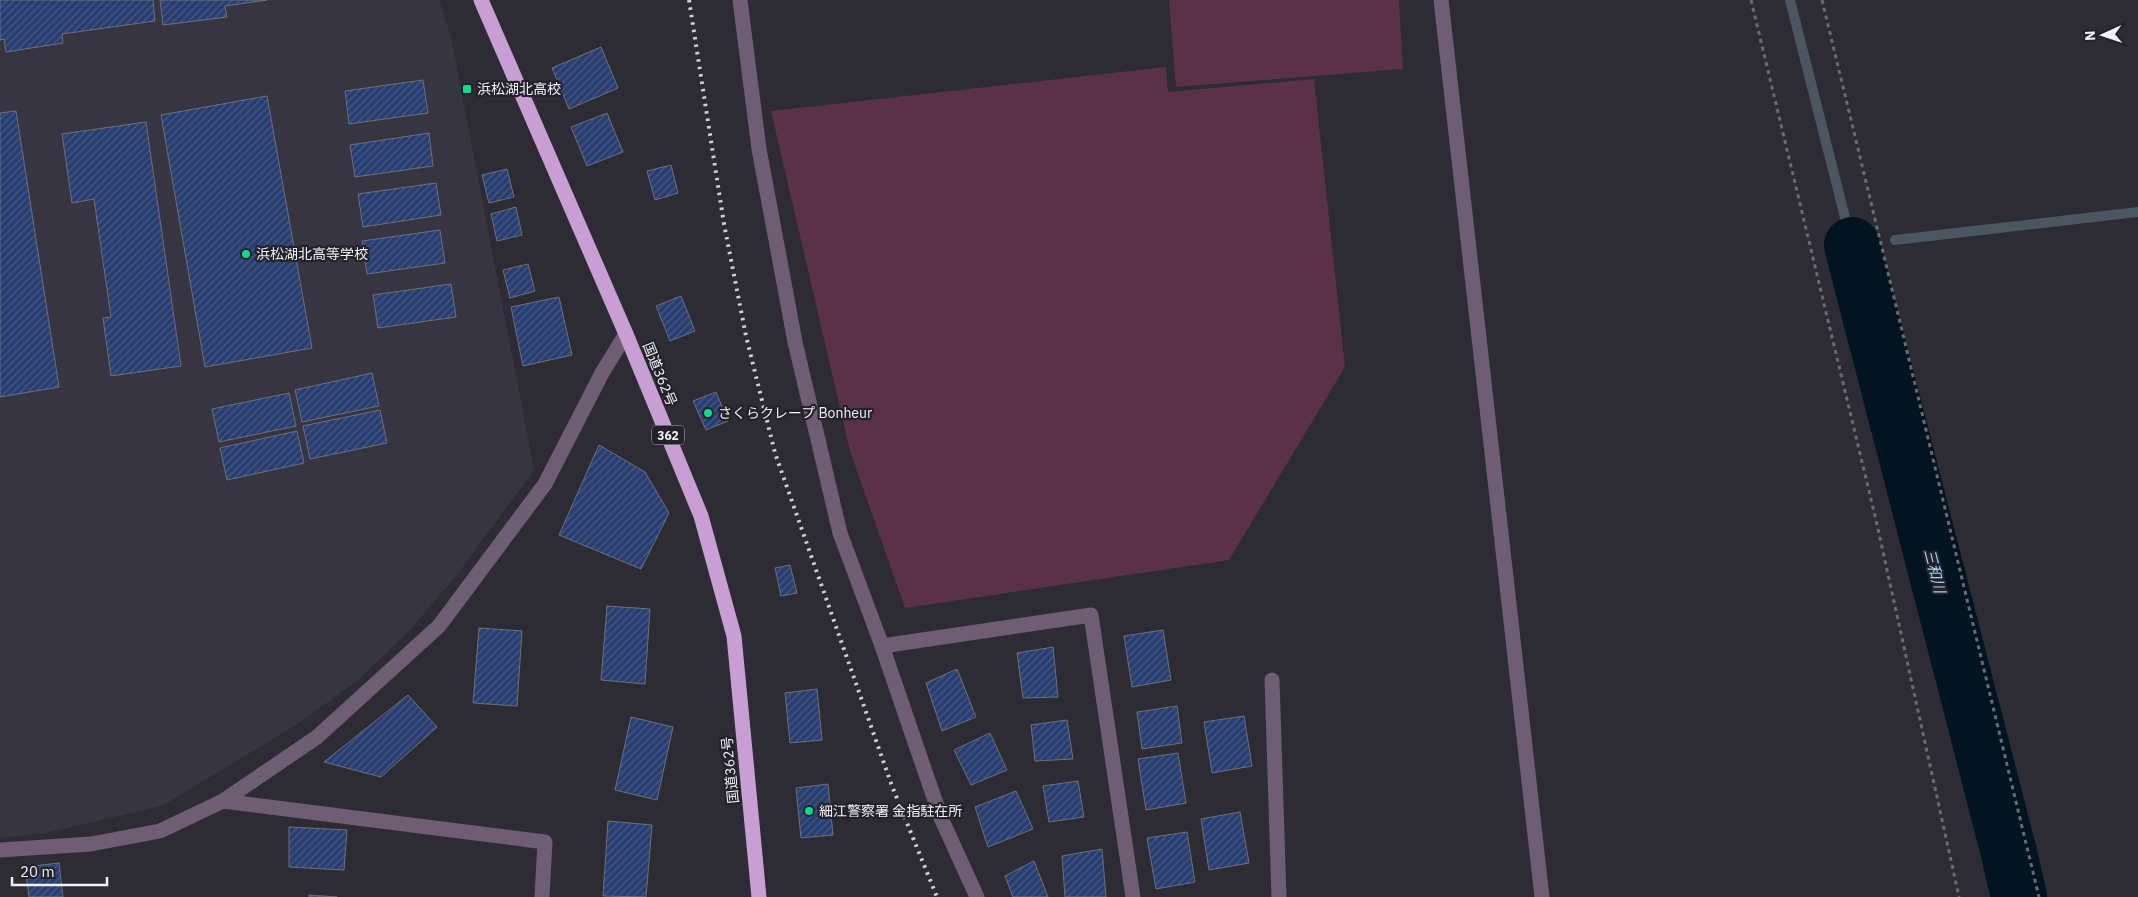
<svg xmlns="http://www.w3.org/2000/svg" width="2138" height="897" font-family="'IBM Plex Sans','Noto Sans JP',sans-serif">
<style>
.built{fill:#373542}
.park{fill:#5b3149}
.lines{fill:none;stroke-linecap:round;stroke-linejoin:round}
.stream{stroke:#4a5660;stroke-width:10}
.river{stroke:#021420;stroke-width:56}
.building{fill:url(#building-hatch);stroke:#6c7079}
.path{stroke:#6c6a71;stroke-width:3;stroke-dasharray:4 4;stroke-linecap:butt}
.street{stroke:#6e5d73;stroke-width:15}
.highway{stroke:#c99ed5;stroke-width:15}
.rail{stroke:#d0cfd5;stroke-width:4;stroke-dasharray:2.5 5;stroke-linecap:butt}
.poi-dot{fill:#13d98a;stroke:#232229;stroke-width:2}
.labels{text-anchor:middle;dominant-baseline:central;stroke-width:4.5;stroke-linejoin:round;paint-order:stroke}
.shield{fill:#232229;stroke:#b4b3b9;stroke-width:1}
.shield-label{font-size:12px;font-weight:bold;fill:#f2f1f7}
.poi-label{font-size:14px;fill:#f2f1f7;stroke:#232229;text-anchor:start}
.street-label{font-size:14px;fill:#f2f1f7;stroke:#232229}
.water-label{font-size:15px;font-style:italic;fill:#9fd2f5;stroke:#232229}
</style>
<defs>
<pattern id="building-hatch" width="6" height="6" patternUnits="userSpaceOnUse" patternTransform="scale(1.25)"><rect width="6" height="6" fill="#293e70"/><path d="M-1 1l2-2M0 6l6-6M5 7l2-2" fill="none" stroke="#485a85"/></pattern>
</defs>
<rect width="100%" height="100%" fill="#2d2b33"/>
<polygon class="built" points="0,0 439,0 451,37 534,470 456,576 409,631 357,681 296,725 162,806 45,833 0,838"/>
<g class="park">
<polygon points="1169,0 1399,0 1403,69 1176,87"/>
<polygon points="1166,67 1168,92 1314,79 1345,367 1229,560 905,608 850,451 771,111"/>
</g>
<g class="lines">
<g class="stream">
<polyline points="1790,0 1852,245 1856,245"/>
<polyline points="1895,240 2138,212"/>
</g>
<polyline class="river" points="1852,245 2009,853 2019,897"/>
</g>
<g class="building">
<polygon points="0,0 153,0 155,21 62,34 63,43 6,52 4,39 0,40"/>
<polygon points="160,0 267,0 225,6 227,17 163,25"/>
<polygon points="601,47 618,88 569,109 552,68"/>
<polygon points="423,80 428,113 349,124 345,91"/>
<polygon points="267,96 312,348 205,367 161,115"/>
<polygon points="16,111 59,387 0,397 0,113"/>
<polygon points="607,113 623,152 587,166 571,127"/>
<polygon points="146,122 181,366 111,376 103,318 111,317 94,199 72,203 62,134"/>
<polygon points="429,133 433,166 355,177 350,145"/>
<polygon points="671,165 678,193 655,200 647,171"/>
<polygon points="507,169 514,197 489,203 482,175"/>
<polygon points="436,183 441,215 363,227 358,194"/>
<polygon points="516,207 522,235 497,241 491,214"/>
<polygon points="440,230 445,263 367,274 362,241"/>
<polygon points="528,264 535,291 510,298 503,270"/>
<polygon points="451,284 456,317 378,328 373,295"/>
<polygon points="681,296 695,331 670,341 656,306"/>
<polygon points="559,297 572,355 523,366 511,307"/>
<polygon points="372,373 379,406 302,422 295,390"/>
<polygon points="716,392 728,421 706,430 693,401"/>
<polygon points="289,393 296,426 219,442 212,409"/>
<polygon points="380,410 387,443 310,459 303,426"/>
<polygon points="297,431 304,463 227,480 220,448"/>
<polygon points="599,445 645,472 669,513 641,569 559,535"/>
<polygon points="790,565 797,593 781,596 775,568"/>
<polygon points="607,606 650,609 645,684 601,680"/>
<polygon points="479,628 522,631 517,706 473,703"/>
<polygon points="1163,630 1171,680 1132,687 1124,636"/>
<polygon points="1053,647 1058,697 1023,698 1017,653"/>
<polygon points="957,669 976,717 942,731 926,683"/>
<polygon points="817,689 822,740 790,743 785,693"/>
<polygon points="408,695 437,727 381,777 324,762"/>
<polygon points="1177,706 1182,743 1142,749 1137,712"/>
<polygon points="1244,716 1252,766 1212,773 1204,722"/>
<polygon points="631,717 673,727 657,800 615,790"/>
<polygon points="1067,720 1073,759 1035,761 1031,725"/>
<polygon points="990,733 1007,770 971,785 954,750"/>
<polygon points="1178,753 1186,803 1146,810 1138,759"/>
<polygon points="1078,781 1084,817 1049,822 1043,786"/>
<polygon points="828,784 833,835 801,838 796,788"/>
<polygon points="1016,791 1033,829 988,847 975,807"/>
<polygon points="1240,812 1249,863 1209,870 1201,819"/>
<polygon points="608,821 652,825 646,897 603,896"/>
<polygon points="289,827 347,830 344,870 289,867"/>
<polygon points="1187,832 1195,882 1156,889 1147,838"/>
<polygon points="1102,849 1106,897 1065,897 1062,856"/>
<polygon points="1034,861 1048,897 1013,897 1005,876"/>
<polygon points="59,863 63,897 29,897 25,867"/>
<polygon points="309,895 337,897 309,897"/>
</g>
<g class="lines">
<g class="path">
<polyline points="1751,0 1876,520 1959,897"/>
<polyline points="1822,0 2039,897"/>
</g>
<g class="street">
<polyline points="740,0 759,149 795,342 840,533 882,646 941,818 977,897"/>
<polyline points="1441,0 1542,897"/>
<polyline points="882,646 1091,615 1133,897"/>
<polyline points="1272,680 1279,897"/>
<polyline points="223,801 545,842 542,897"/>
<polyline points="0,850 91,844 160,831 223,801 317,737 439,626 545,484 602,373 626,334"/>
</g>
<polyline class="highway" points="481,0 626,334 701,516 734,636 759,897"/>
<polyline class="rail" points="689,0 724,224 746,336 775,453 892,786 937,897"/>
</g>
<g class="poi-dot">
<rect x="462" y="84" width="10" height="10" rx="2.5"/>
<circle cx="246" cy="254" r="5"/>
<circle cx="708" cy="413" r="5"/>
<circle cx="809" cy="811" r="5"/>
</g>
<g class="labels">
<rect class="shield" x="652" y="425.5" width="32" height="19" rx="4"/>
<g class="shield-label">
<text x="668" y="435">362</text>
</g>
<g class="poi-label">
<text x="477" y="89">浜松湖北高校</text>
<text x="256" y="254">浜松湖北高等学校</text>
<text x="718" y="413">さくらクレープ Bonheur</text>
<text x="819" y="811">細江警察署 金指駐在所</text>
</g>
<g class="street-label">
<text transform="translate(660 374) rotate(68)">国道362号</text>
<text transform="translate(730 770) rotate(-96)">国道362号</text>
</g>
<g class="water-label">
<text transform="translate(1935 571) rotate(76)">三和川</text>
</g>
</g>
<g transform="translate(2103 35) rotate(267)" stroke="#232229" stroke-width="4" paint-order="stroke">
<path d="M0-4L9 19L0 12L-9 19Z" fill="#f2f1f7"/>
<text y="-8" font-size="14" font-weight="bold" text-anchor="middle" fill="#f2f1f7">N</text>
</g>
<path d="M12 877v8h95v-8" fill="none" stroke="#f2f1f7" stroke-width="2.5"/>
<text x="20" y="877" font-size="15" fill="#f2f1f7" stroke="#232229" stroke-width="4" paint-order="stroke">20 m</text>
</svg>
